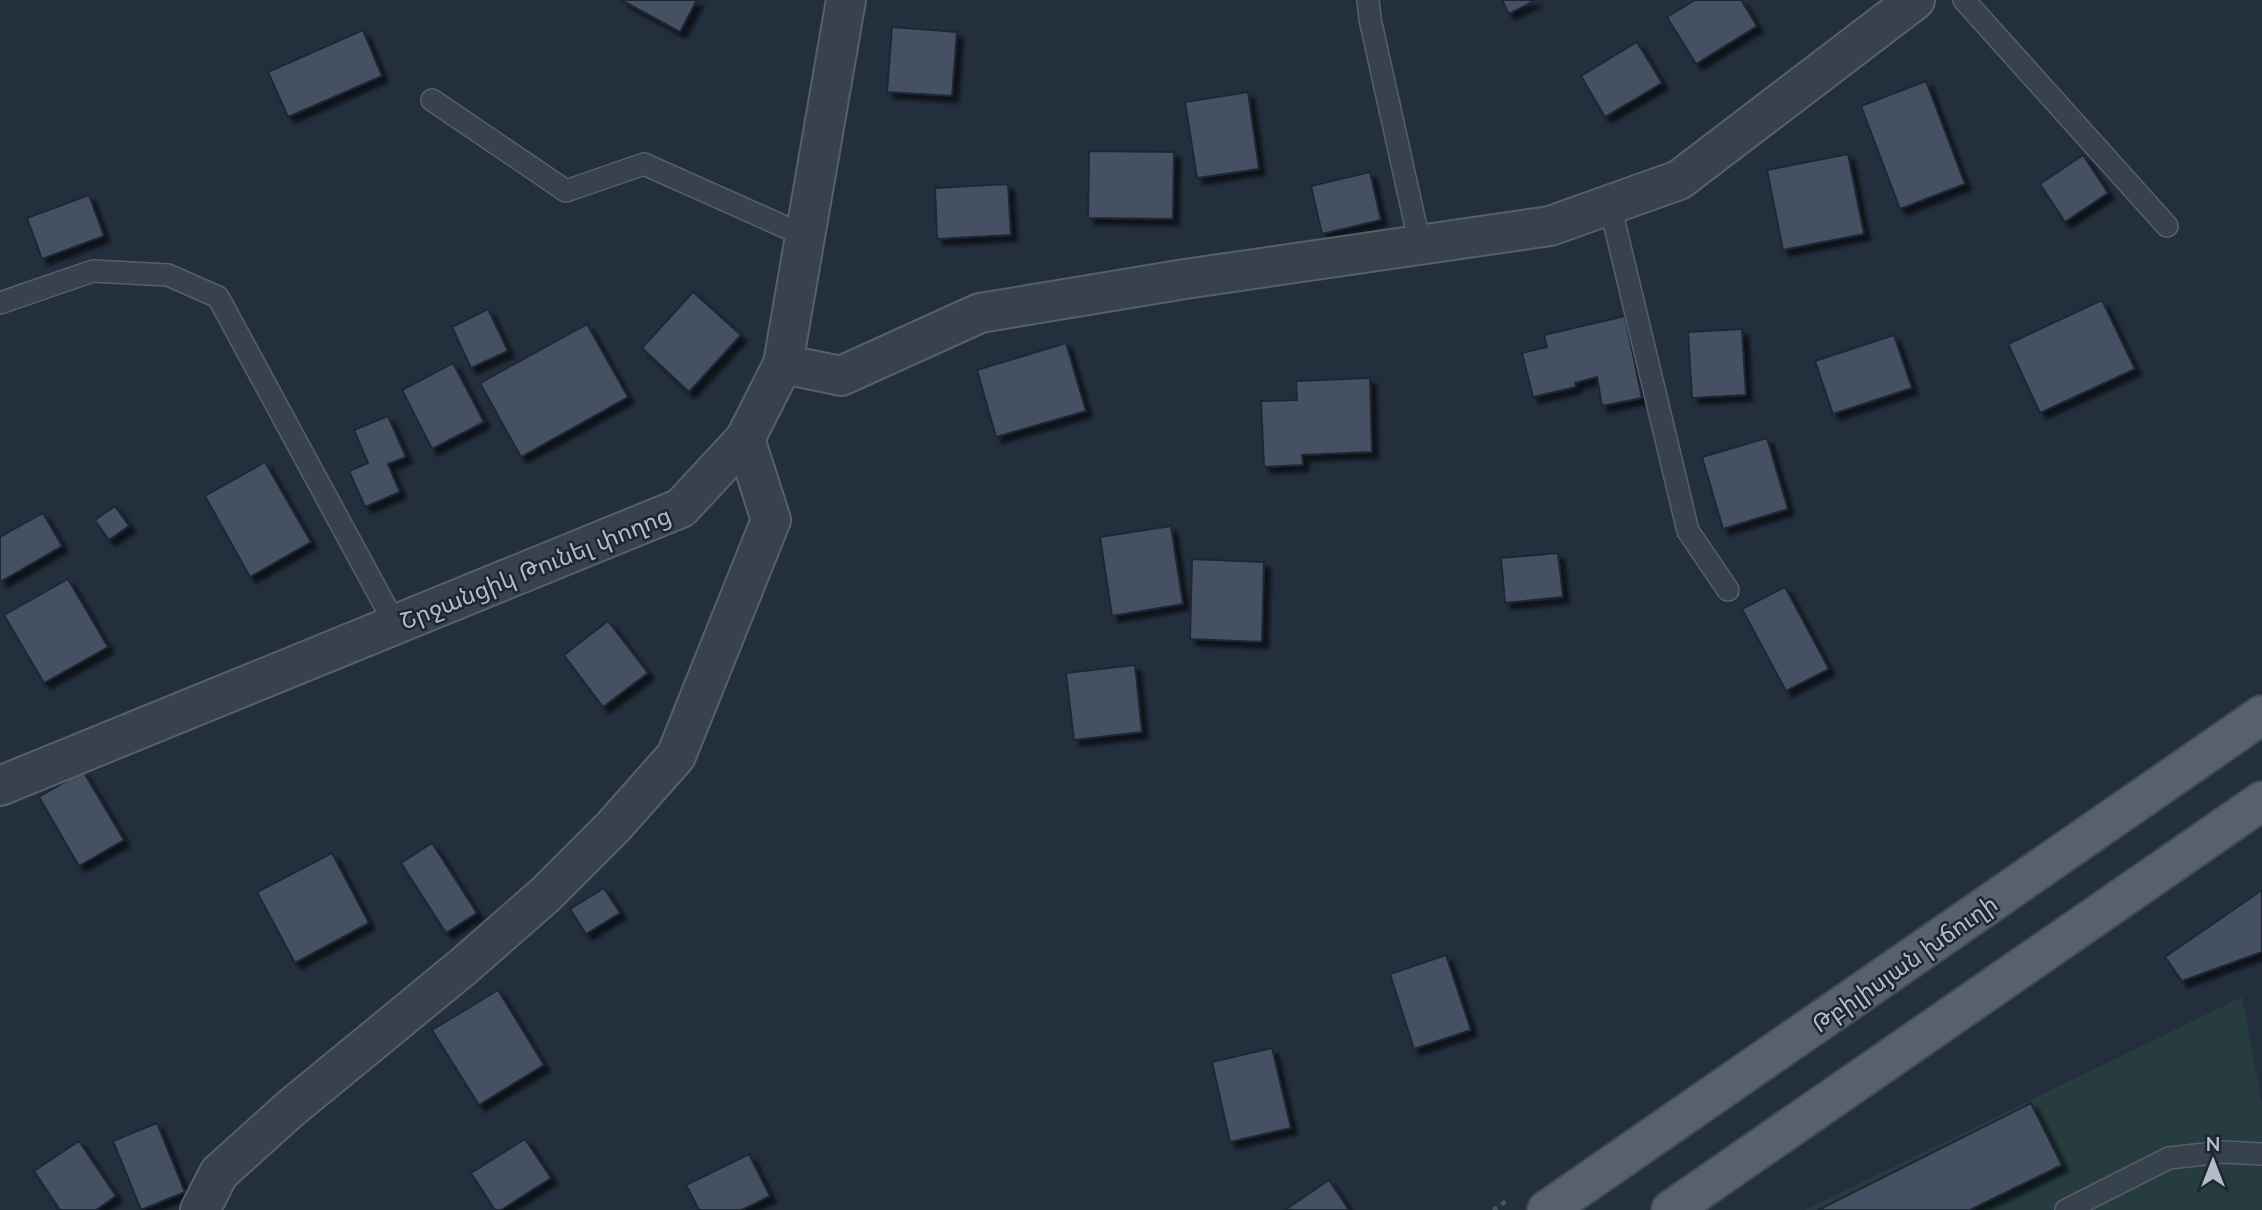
<svg xmlns="http://www.w3.org/2000/svg" width="2262" height="1210" font-family="Lato,'Noto Sans Armenian',sans-serif">
<style>
.green{fill:#263c3f}
.building{fill:#455162;stroke:#1f2835;stroke-width:2;filter:url(#shadow)}
.lines{fill:none;stroke-linecap:round;stroke-linejoin:round}
.service-casing{stroke:#565f6c;stroke-width:24}
.minor-casing{stroke:#565f6c;stroke-width:42}
.tertiary-casing{stroke:#565f6c;stroke-width:42}
.primary-casing{stroke:#414a57;stroke-width:42}
.path{stroke:#44595c;stroke-width:4.5;stroke-dasharray:5 5;stroke-linecap:butt}
.service{stroke:#38414e;stroke-width:21}
.minor{stroke:#38414e;stroke-width:38}
.tertiary{stroke:#38414e;stroke-width:38}
.primary{stroke:#56606e;stroke-width:38}
.labels{text-anchor:middle;dominant-baseline:central;stroke-width:5;stroke-linejoin:round;paint-order:stroke}
.street-label{font-size:24px;fill:#b4bcc9;stroke:#1d2633}
</style>
<defs>
<filter id="shadow"><feDropShadow dx="6" dy="6" stdDeviation="2" flood-color="#0009"/></filter>
</defs>
<rect width="100%" height="100%" fill="#242f3e"/>
<polygon class="green" points="2242,997 2262,1104 2262,1210 1805,1210"/>
<g class="building">
<polygon points="621,0 697,0 680,32"/>
<polygon points="1502,0 1536,0 1509,14"/>
<polygon points="1695,0 1741,0 1757,26 1696,64 1667,17"/>
<polygon points="892,27 957,32 952,96 887,92"/>
<polygon points="363,30 382,76 288,117 268,72"/>
<polygon points="1637,42 1662,83 1605,117 1581,76"/>
<polygon points="1926,81 1965,184 1900,209 1861,106"/>
<polygon points="1248,92 1259,169 1197,178 1185,102"/>
<polygon points="1089,151 1174,152 1173,219 1088,218"/>
<polygon points="1848,154 1864,234 1783,250 1767,170"/>
<polygon points="2083,155 2108,193 2065,222 2040,184"/>
<polygon points="1370,172 1381,220 1322,234 1311,186"/>
<polygon points="1008,184 1011,235 937,239 935,188"/>
<polygon points="89,195 104,236 42,259 27,218"/>
<polygon points="693,292 741,335 689,392 642,348"/>
<polygon points="2102,300 2135,369 2040,413 2008,344"/>
<polygon points="488,309 508,351 471,368 452,327"/>
<polygon points="1625,316 1642,398 1602,406 1597,377 1575,383 1576,387 1533,397 1522,353 1547,347 1544,335"/>
<polygon points="587,324 628,397 521,457 480,383"/>
<polygon points="1742,329 1746,395 1692,398 1688,332"/>
<polygon points="1894,335 1912,388 1833,414 1815,361"/>
<polygon points="1066,343 1086,411 996,437 977,370"/>
<polygon points="453,363 484,422 432,449 402,390"/>
<polygon points="1370,378 1372,452 1302,455 1303,465 1264,467 1261,401 1297,400 1296,381"/>
<polygon points="388,416 406,457 388,464 400,492 365,507 349,471 368,463 354,430"/>
<polygon points="1767,438 1788,509 1723,529 1702,457"/>
<polygon points="265,462 311,542 250,577 205,496"/>
<polygon points="115,506 129,526 109,540 95,520"/>
<polygon points="43,513 62,546 0,582 0,537"/>
<polygon points="1171,526 1183,604 1112,616 1100,537"/>
<polygon points="1558,553 1563,597 1505,603 1501,558"/>
<polygon points="1192,559 1264,562 1262,642 1190,639"/>
<polygon points="68,579 108,647 44,683 4,615"/>
<polygon points="1785,587 1829,669 1786,691 1742,609"/>
<polygon points="608,621 648,673 603,707 564,655"/>
<polygon points="1135,665 1142,732 1074,740 1066,673"/>
<polygon points="83,771 124,840 79,866 39,797"/>
<polygon points="432,843 477,913 446,933 401,863"/>
<polygon points="332,853 369,923 295,963 257,892"/>
<polygon points="604,888 620,913 586,934 570,909"/>
<polygon points="2262,890 2262,952 2182,981 2165,957"/>
<polygon points="1446,955 1471,1030 1414,1049 1390,974"/>
<polygon points="498,990 544,1065 479,1105 432,1030"/>
<polygon points="1272,1048 1291,1128 1230,1142 1212,1062"/>
<polygon points="2031,1103 2062,1165 1970,1210 1818,1210"/>
<polygon points="157,1123 185,1192 141,1210 113,1141"/>
<polygon points="525,1139 551,1178 501,1210 495,1210 471,1173"/>
<polygon points="79,1141 116,1196 96,1210 60,1210 34,1171"/>
<polygon points="749,1154 770,1196 742,1210 699,1210 686,1185"/>
<polygon points="1329,1180 1349,1210 1285,1210"/>
</g>
<g class="lines">
<g class="service-casing">
<g id="service">
<polyline points="1368,0 1370,19 1420,245"/>
<polyline points="1964,0 2167,226"/>
<polyline points="432,100 566,191 644,164 805,236"/>
<polyline points="1610,205 1688,531 1728,590"/>
<polyline points="0,303 93,271 168,275 218,297 395,624"/>
<polyline points="2066,1210 2169,1158 2223,1152 2262,1154"/>
</g>
</g>
<g class="minor-casing">
<g id="minor">
<polyline points="783,364 841,376 980,313 1185,279 1550,226 1679,180 1915,0"/>
<polyline points="200,1210 219,1173 290,1109 464,966 546,894 613,827 676,756 771,520 745,439"/>
</g>
</g>
<g class="tertiary-casing">
<polyline id="tertiary" points="0,786 681,508 745,439 783,364 846,0"/>
</g>
<g class="primary-casing">
<g id="primary">
<polyline points="1547,1210 2262,715"/>
<polyline points="1671,1210 2262,801"/>
</g>
</g>
<polyline class="path" points="1493,1210 1508,1200"/>
<use href="#service" class="service"/>
<use href="#minor" class="minor"/>
<use href="#tertiary" class="tertiary"/>
<use href="#primary" class="primary"/>
</g>
<g class="labels">
<g class="street-label">
<text transform="translate(535 567) rotate(-22)">Շրջանցիկ Թունել փողոց</text>
<text transform="translate(1904 963) rotate(-35)">Թբիլիսյան խճուղի</text>
</g>
</g>
<g transform="translate(2213 1161)" stroke="#1d2633" stroke-width="5" paint-order="stroke">
<path d="M0-5L12 26L0 18L-12 26Z" fill="#b4bcc9"/>
<text y="-10" font-size="19" font-weight="bold" text-anchor="middle" fill="#b4bcc9">N</text>
</g>
</svg>
